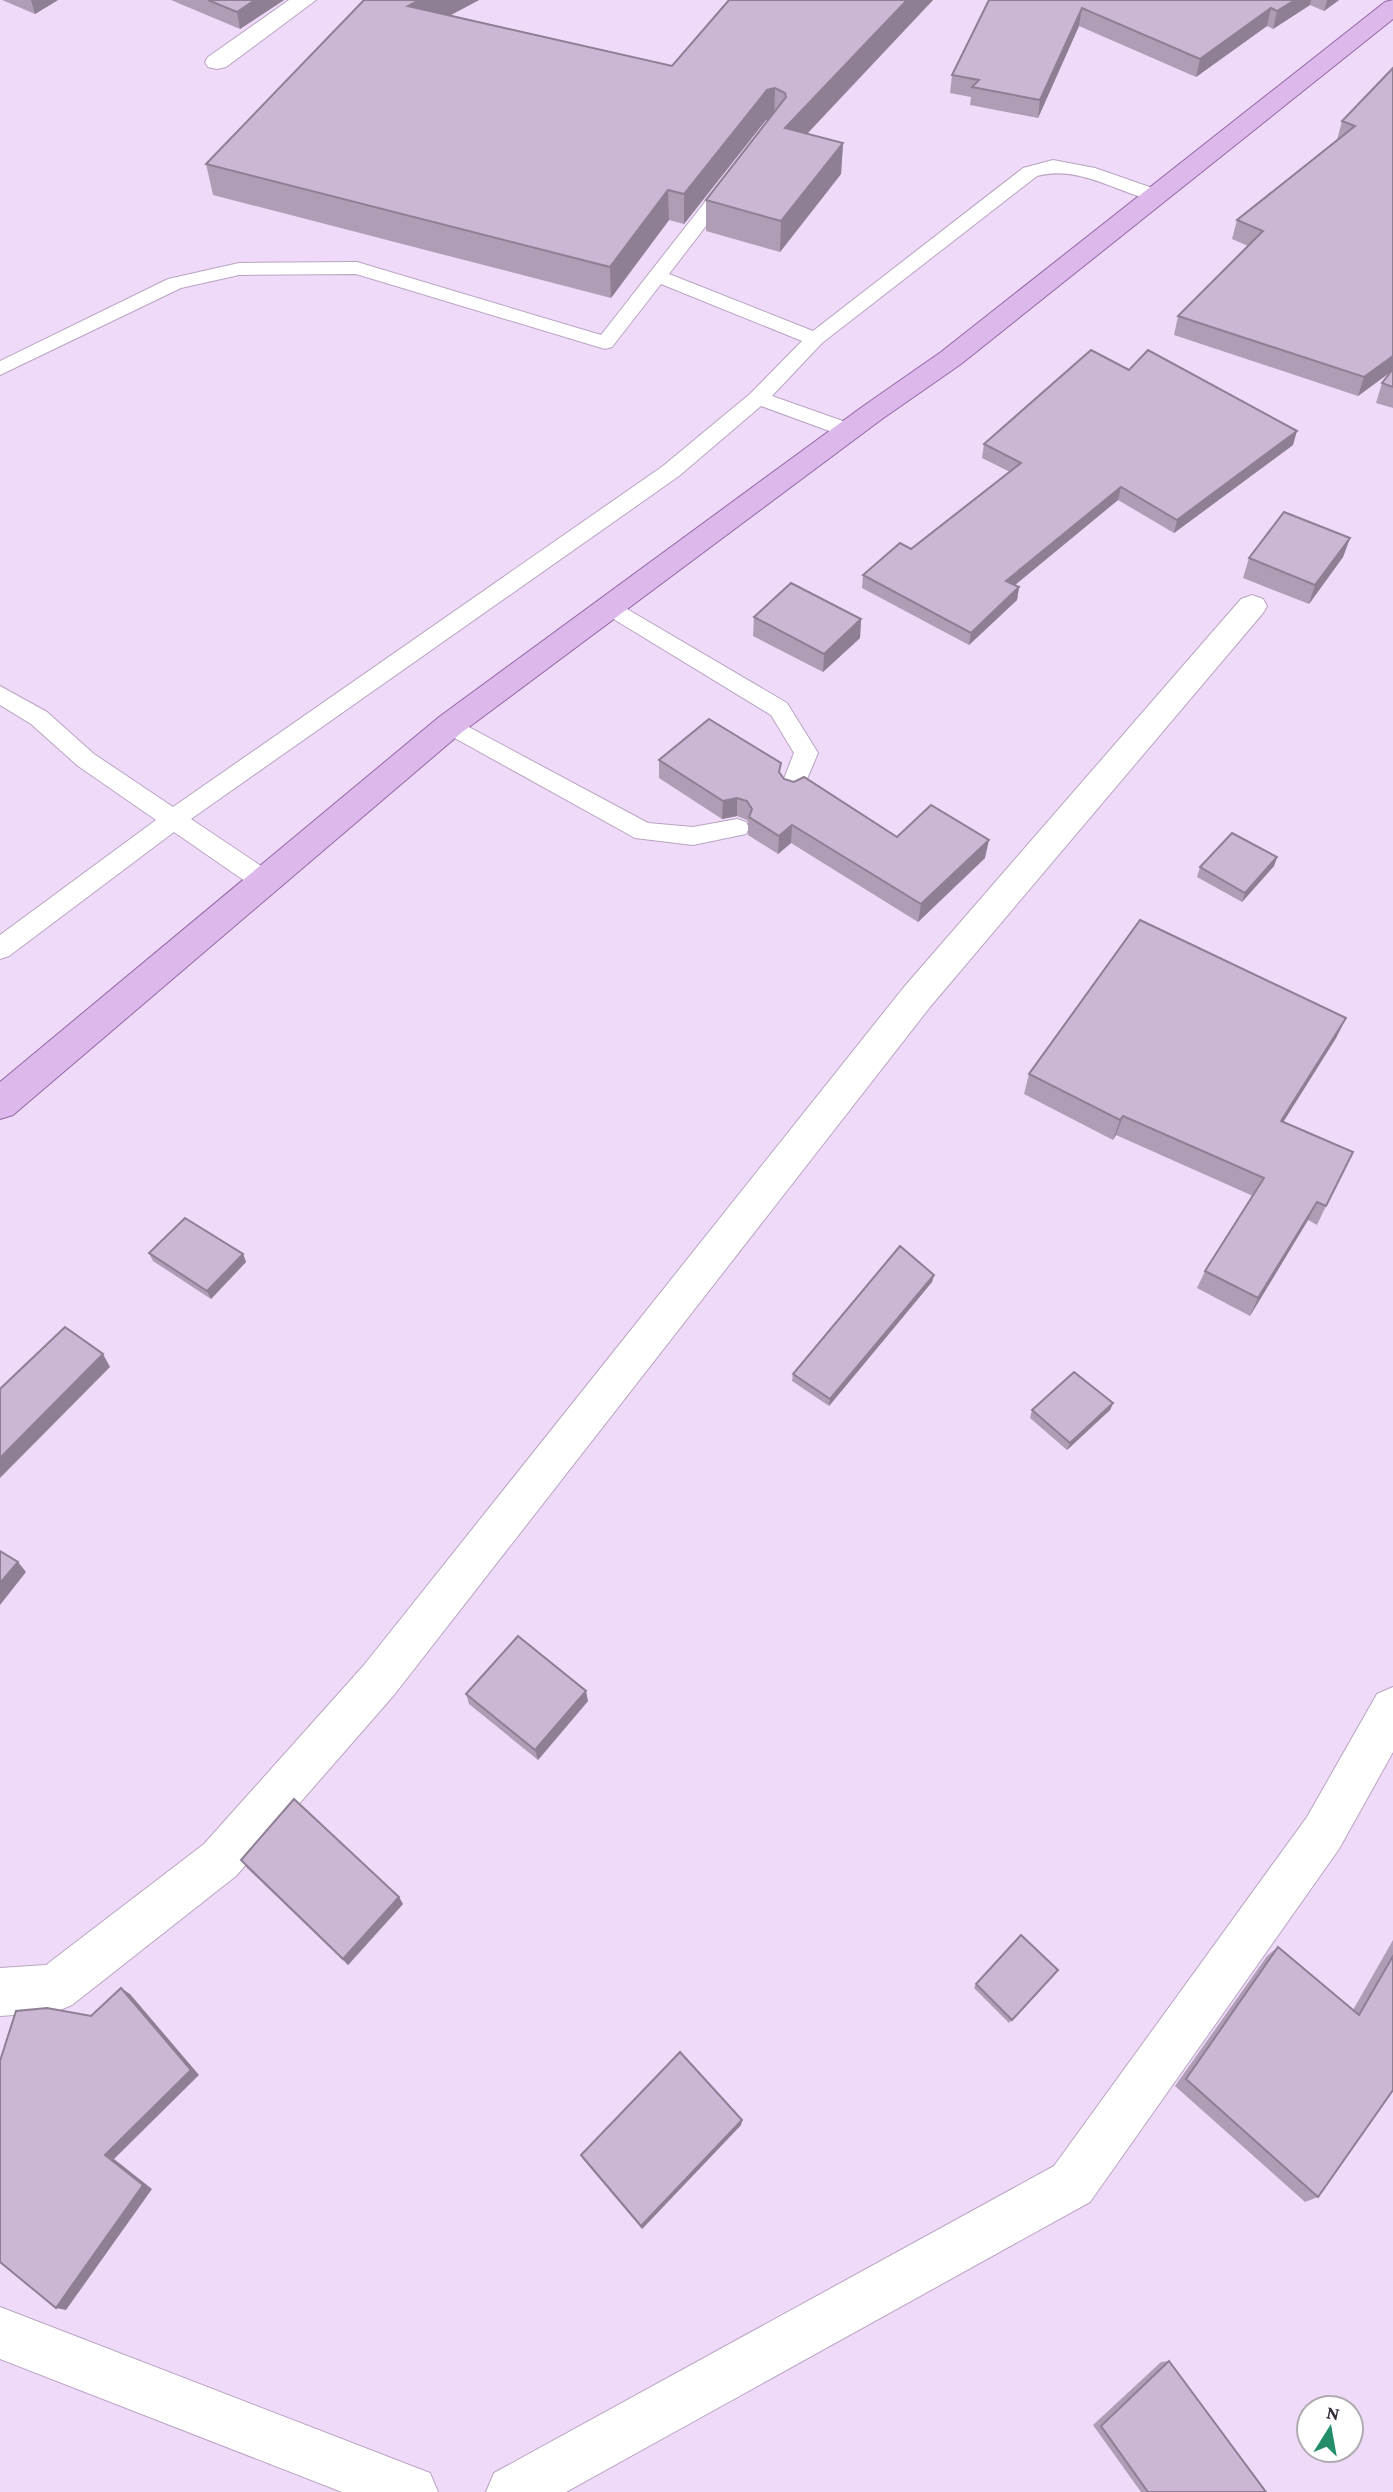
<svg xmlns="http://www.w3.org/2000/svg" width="1393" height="2492" font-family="'Crimson Pro',serif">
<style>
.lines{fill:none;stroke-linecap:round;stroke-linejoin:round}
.service-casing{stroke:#b9a4c2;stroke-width:2}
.minor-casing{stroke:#b9a4c2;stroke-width:2}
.primary-casing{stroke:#9368a5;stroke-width:2}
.service{fill:#fff;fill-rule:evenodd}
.minor{fill:#fff;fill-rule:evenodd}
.primary{fill:#dcb8eb;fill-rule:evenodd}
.wall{fill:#af9db6}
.shaded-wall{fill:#8e7f94}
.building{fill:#cbb6d4;stroke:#8e7f94;stroke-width:2}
</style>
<rect width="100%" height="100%" fill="#efdaf9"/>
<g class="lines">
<g class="service-casing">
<g id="service">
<path d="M1053,160L1095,168L1161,191L1163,195L1154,201C1115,191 1077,165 1037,176L822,343L772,396L857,426L860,431L857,436H843L761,406L679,476L191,819L273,874L276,881L273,888L264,890L255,888L174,832L9,956L0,959V935L156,820L78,766L31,724L0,705V686L47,712L94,754L173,807L663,466L751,393L802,341L661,284L612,347L605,349L356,274L239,275L181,288L0,375V361L168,279L239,263L357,262L601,335L723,179L730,177L739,183L669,274L813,331L1023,168Z"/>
<polygon points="610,599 787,703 818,753 800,795 792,798 784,795 780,789 794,753 771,715 602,612 599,607 602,602"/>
<polygon points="450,717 648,823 693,827 737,819 746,822 749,828 746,834 693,845 635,838 442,731 438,725 442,719"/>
</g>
</g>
<g class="minor-casing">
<g id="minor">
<polygon points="289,0 316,0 226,67 217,69 208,67 205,62 208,57"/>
<polygon points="1252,595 1263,599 1267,606 1263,613 930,1007 394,1695 236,1876 72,2005 55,2012 0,2016 0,1968 46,1965 204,1844 364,1665 904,987 1241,599"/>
<polygon points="1393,1687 1393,1752 1339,1849 1090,2202 566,2492 486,2492 494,2473 1054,2166 1307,1817 1377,1694"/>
<polygon points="0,2307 430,2473 438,2492 342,2492 0,2359"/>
</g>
</g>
<g class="primary-casing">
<polygon id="primary" points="1393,0 1393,19 961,364 882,419 461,733 13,1115 0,1119 0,1082 439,717 862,407 941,352 1385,2"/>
</g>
<use href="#service" class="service"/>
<use href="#minor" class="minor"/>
<use href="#primary" class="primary"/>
</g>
<g class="wall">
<polygon points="2,0 58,0 35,14"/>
<polygon points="171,0 284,0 240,29"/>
<polygon points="364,0 479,0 450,15 672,66 729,0 933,0 807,134 843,143 841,174 780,252 706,231 706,200 769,120 766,120 684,224 669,220 611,298 213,195 206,164"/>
<polygon points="989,0 1339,0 1324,11 1310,5 1273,29 1267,26 1196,77 1079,26 1038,118 970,105 971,97 950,93 952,75"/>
<polygon points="1393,68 1393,408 1376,403 1382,383 1391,372 1358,396 1174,335 1178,316 1248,246 1232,239 1237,220 1337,140 1342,121"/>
<polygon points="1129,370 1293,445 1174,533 1118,500 1015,585 1019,587 1017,600 969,645 862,588 863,575 911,549 1010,472 982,458 984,444"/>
<polygon points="1350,538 1343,557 1309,604 1243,578 1249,558"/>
<polygon points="754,617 861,619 860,638 823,672 753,636"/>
<polygon points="659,760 780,774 784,779 897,837 985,858 918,922 791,843 778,854 748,835 748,822 747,820 737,816 722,819 659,778"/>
<polygon points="1277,857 1274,866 1242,902 1197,877 1200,867"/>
<polygon points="1346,1018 1336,1038 1283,1122 1326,1206 1317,1225 1308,1220 1250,1316 1197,1288 1205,1271 1253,1196 1116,1135 1113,1140 1024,1094 1029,1074"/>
<polygon points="149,1253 243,1254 246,1262 211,1299 153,1261"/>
<polygon points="934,1275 932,1282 829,1406 792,1381 793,1374"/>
<polygon points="1113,1403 1110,1410 1067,1450 1030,1418 1032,1410"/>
<polygon points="466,1694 588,1701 538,1760 469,1704"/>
<polygon points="241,1860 399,1897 403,1904 348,1965 247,1868"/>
<polygon points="1393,1940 1393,2090 1318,2197 1305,2202 1175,2086 1267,1956 1278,1947 1353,2010"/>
<polygon points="1058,1970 1009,2023 974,1988 976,1984"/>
<polygon points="742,2120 741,2125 642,2229 583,2159 581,2155"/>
<polygon points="1169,2361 1266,2492 1141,2492 1093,2425 1161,2362"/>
</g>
<g class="shaded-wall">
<polygon points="31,0 58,0 35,14"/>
<polygon points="255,0 284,0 240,29 237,12"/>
<polygon points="419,0 479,0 412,36 408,6"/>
<polygon points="907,0 933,0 784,158 785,128"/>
<polygon points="1295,0 1311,0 1310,5 1273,29 1277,11"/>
<polygon points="1327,0 1339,0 1324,11"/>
<polygon points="1082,8 1079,26 1038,118 1040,100"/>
<polygon points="1271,8 1267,26 1196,77 1200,59"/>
<polygon points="775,88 774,118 766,120 684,224 684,194 767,90"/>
<polygon points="843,143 841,174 780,252 781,221"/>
<polygon points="668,190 669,220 611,298 610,267"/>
<polygon points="1393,356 1393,370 1358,396 1364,377"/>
<polygon points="1297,431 1293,445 1174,533 1177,520"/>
<polygon points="1121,487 1118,500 1004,594 1006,581"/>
<polygon points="1350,538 1343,557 1309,604 1315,585"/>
<polygon points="1019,587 1017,600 969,645 971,633"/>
<polygon points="861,619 860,638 823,672 824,654"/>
<polygon points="737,798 737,816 722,819 723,801"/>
<polygon points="792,825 791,843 778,854 779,836"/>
<polygon points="989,840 985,858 918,922 921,904"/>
<polygon points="1277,857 1274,866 1242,902 1245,893"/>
<polygon points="1346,1018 1336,1038 1272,1140 1281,1121"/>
<polygon points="1123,1116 1116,1135 1113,1140 1120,1120"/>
<polygon points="1317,1202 1308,1220 1250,1316 1258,1298"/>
<polygon points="243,1254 246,1262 211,1299 207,1291"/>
<polygon points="934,1275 932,1282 829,1406 830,1399"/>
<polygon points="103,1354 110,1367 0,1478 0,1458"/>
<polygon points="1113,1403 1110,1410 1067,1450 1070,1443"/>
<polygon points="18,1562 26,1572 0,1605 0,1583"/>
<polygon points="586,1691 588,1701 538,1760 535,1750"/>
<polygon points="399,1897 403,1904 348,1965 343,1959"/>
<polygon points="121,1988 130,1994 199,2075 114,2159 152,2189 66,2310 56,2308 105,2155"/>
<polygon points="742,2120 741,2125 642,2229 641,2226"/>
</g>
<g class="building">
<polygon points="208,0 255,0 237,12"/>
<polygon points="364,0 419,0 408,6 672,66 729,0 907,0 785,128 843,143 781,221 706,200 786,97 785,93 775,88 767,90 684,194 668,190 610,267 206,164"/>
<polygon points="989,0 1295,0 1277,11 1271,8 1200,59 1082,8 1040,100 972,87 979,80 952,75"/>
<polygon points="1393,68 1393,356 1364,377 1178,316 1263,231 1237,220 1355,126 1342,121"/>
<polygon points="1091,350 1129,370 1148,350 1297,431 1177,520 1121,487 1006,581 1019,587 971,633 863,575 900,543 911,549 1021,463 984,444"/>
<polygon points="1393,369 1393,387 1382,383"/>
<polygon points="1284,512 1350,538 1315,585 1249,558"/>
<polygon points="791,583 861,619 824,654 754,617"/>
<polygon points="709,719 781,763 779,772 784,779 794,782 804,777 897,837 931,805 989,840 921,904 792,825 779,836 749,817 752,809 747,801 737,798 723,801 659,760"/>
<polygon points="1232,833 1277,857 1245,893 1200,867"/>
<polygon points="1140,920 1346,1018 1281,1121 1353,1152 1326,1206 1317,1202 1258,1298 1205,1271 1264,1178 1123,1116 1120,1120 1029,1074"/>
<polygon points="185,1218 243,1254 207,1291 149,1253"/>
<polygon points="900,1246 934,1275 830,1399 793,1374"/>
<polygon points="65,1327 103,1354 0,1458 0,1389"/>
<polygon points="1074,1372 1113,1403 1070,1443 1032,1410"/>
<polygon points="0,1551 18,1562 0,1583"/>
<polygon points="518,1636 586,1691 535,1750 466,1694"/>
<polygon points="294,1799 399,1897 343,1959 241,1860"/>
<polygon points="1021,1935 1058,1970 1012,2020 976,1984"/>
<polygon points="1278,1947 1359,2015 1393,1956 1393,2090 1318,2197 1186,2079"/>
<polygon points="121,1988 191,2070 105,2155 143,2185 56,2308 0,2262 0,2061 16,2011 47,2008 91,2016"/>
<polygon points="680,2052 742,2120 641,2226 581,2155"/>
<polygon points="1169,2361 1266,2492 1148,2492 1101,2426"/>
</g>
<g transform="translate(1330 2429) rotate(11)"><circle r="33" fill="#ffffff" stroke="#afabb0" stroke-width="2"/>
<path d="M0-5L12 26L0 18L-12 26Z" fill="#238c69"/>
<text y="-10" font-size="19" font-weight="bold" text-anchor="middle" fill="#372e3a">N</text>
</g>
</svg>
